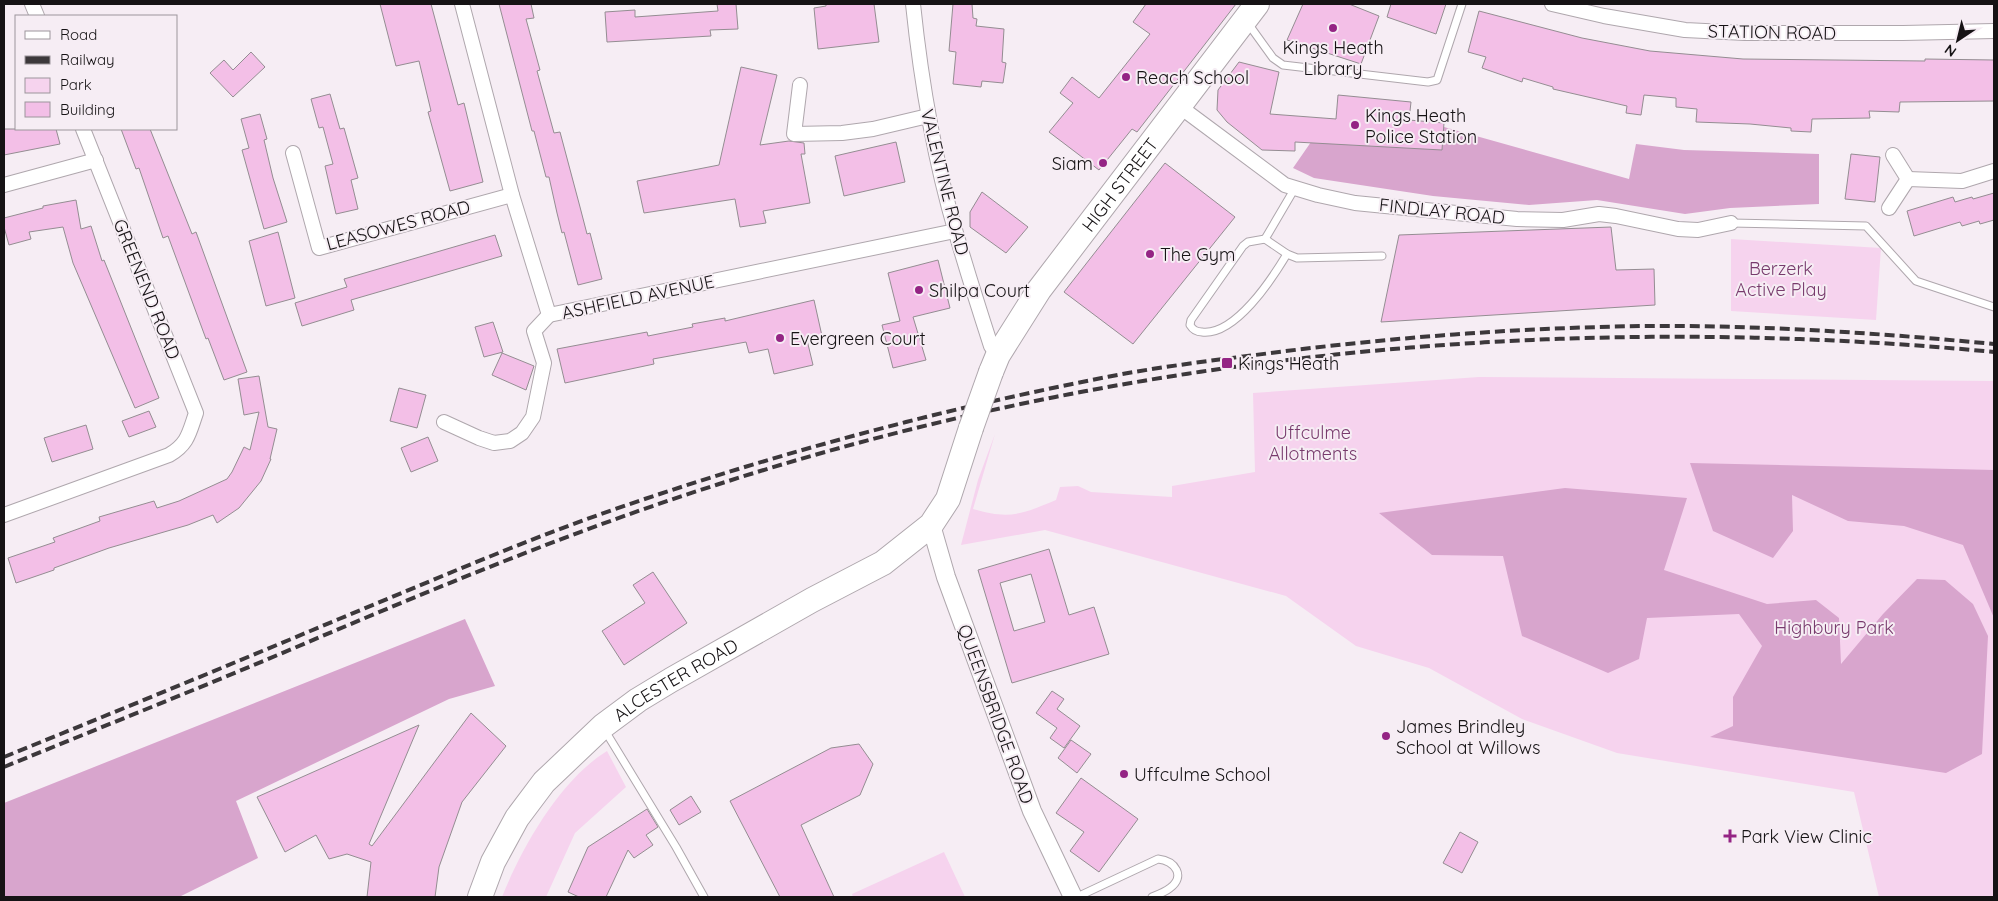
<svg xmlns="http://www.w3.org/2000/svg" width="1998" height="901" font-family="Quicksand,sans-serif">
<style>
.green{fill:#f6d3ee}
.forest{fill:#d8a5cd}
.building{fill:#f3bfe7;stroke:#948d92;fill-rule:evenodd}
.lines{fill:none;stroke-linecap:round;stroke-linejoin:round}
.service-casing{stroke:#afa7ad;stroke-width:9}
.minor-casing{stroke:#afa7ad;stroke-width:16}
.tertiary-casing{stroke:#afa7ad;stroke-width:20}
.trunk-casing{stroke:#afa7ad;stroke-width:26}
.service{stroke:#fff;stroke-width:7}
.minor{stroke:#fff;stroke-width:14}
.tertiary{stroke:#fff;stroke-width:18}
.trunk{stroke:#fff;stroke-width:24}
.rail{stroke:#3c383b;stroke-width:4;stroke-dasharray:10 5;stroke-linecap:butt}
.trunk-bridge-casing{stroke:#afa7ad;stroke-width:26;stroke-linecap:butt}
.trunk-bridge{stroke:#fff;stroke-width:24}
.poi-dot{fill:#942484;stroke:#f6edf4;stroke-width:2}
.labels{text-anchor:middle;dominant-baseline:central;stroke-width:4;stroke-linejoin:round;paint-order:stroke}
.street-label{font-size:18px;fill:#161315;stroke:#f6edf4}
.poi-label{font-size:18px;fill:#161315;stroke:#f6edf4;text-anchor:start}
.park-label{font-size:18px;fill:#783b6d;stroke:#f6edf4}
</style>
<rect width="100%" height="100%" fill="#f6edf4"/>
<g class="green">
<polygon points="1731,239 1881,248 1876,320 1731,311"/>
<path d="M1479,377L1994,381V897H1879L1854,792L1617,753L1522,719L1429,668L1356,646L1286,596L1045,530L961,545L978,480L995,434L973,509C1010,520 1022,514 1056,500L1060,487L1078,486L1091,492L1172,497V486L1255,472L1253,393Z"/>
<path d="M607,751L626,787L575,833L546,897H502C522,847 560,780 607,751Z"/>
<polygon points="944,852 965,897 853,897 852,894"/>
</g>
<g class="forest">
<polygon points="1444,127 1629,179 1636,144 1684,150 1819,154 1819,204 1730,208 1685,214 1597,200 1529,205 1433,196 1314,178 1293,168 1311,142 1442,149"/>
<polygon points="1690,463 1994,470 1994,618 1963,545 1904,526 1848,521 1792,495 1793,531 1773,558 1713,531"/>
<polygon points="1565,488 1687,498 1664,570 1767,604 1816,600 1839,618 1841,664 1883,614 1917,579 1945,580 1973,604 1988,636 1982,754 1946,773 1710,737 1733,726 1733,697 1762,646 1739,614 1647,618 1639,659 1608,673 1522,636 1503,556 1432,555 1379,513"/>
<polygon points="465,619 495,686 449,699 236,801 258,858 179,897 4,897 4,803"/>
</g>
<g class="building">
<polygon points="380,4 431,4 458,105 464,103 483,182 450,191 428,112 431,111 419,61 396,66"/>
<polygon points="499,4 531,4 534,18 526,19 540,70 537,71 554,133 560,132 580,207 587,234 590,233 602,279 578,285 564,232 562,233 557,213 549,177 546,177 534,131 532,131"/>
<polygon points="717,4 736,4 738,29 710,30 711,36 607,42 605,12 635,10 635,17 718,11"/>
<polygon points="826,4 874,4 879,42 818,49 814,8 826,6"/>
<polygon points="953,4 972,4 973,18 977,19 976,26 1004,29 1002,62 1006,63 1003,83 982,81 981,87 953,84 956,52 949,51"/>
<polygon points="1146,4 1236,4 1137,132 1132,129 1099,170 1049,132 1073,103 1060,93 1072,77 1099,98 1150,34 1133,22"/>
<polygon points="1303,4 1349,4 1379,16 1361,64 1287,40"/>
<polygon points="1391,4 1446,4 1436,34 1387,17"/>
<polygon points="1479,11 1582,38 1650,51 1743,59 1925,61 1925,59 1994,60 1994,101 1900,102 1899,112 1869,111 1870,118 1812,119 1811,132 1791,131 1791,128 1750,124 1696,122 1697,109 1676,107 1676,98 1644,95 1641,115 1626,113 1627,106 1553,89 1553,87 1523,78 1522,82 1482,68 1486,57 1468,52"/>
<polygon points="251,52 265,67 233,97 210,73 224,60 233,70"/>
<polygon points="1239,62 1279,72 1270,114 1336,119 1338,95 1411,102 1409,120 1444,123 1442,150 1295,142 1295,151 1262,150 1227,122 1217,110 1218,90"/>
<polygon points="741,67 777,75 760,145 789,141 804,143 805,154 801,154 810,203 763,211 766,223 740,227 735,199 644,213 637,181 719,165"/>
<polygon points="330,94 340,129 344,128 358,178 351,180 358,209 336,214 325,166 333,164 323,127 319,128 311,99"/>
<polygon points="260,114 267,139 264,140 273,178 287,222 264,229 242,150 249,148 241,119"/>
<polygon points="4,129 56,129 60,144 4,155"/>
<polygon points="121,129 150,129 192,234 196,232 247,372 224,380 208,338 206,339 168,236 163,238 139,168 136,169"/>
<polygon points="896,142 905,182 844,196 835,156"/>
<polygon points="1851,154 1880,157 1875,202 1845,199"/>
<polygon points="1165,163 1235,217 1133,344 1064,292"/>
<polygon points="982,192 1028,227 1006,253 970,227 970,212"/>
<polygon points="1994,193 1994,220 1980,224 1979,221 1962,226 1960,222 1914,236 1907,211 1953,197 1955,202 1972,197 1973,199"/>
<polygon points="76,200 81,229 91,226 102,261 104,260 159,398 135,408 73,263 63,227 29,232 31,239 9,245 4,227 4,218 43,208 43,206"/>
<polygon points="1611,227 1616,270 1654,269 1655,305 1381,322 1399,235"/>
<polygon points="278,232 295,298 266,306 249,241"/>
<polygon points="495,235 502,256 351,300 354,310 302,326 295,303 347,287 344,279"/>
<polygon points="938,260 950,308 913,317 926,360 893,368 882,325 900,321 888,273"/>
<polygon points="814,300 822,336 807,340 813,365 774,374 768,349 749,353 746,342 653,359 654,364 565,383 557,349 647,332 648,336 693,327 692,324 725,318 725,321"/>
<polygon points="493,322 503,352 484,357 475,327"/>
<polygon points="502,353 534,366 526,390 492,375"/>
<polygon points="259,376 268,427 277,429 270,459 271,459 261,481 239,508 217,523 213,515 188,525 109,548 54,568 54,570 16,583 8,558 55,542 53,538 100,521 99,517 154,501 157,508 179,501 227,479 232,472 244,447 250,450 259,412 244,415 238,379"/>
<polygon points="399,388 426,395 417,428 390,421"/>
<polygon points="149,411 156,427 129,437 122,421"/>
<polygon points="86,425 93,449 52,462 44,438"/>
<polygon points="428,437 438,461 411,472 401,448"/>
<path d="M1049,549L1069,615L1094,607L1109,654L1012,683L978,570ZM1031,574L1045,622L1014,631L1000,583Z"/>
<polygon points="653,572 687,623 624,665 602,631 645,603 633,585"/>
<polygon points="1052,691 1064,699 1057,709 1080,726 1064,748 1050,738 1057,728 1036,713"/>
<polygon points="471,713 506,746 462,802 439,867 435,897 367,897 371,862 347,854 329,859 316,835 285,852 257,797 419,725 369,844 372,846"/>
<polygon points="1071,740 1091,754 1077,773 1058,758"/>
<polygon points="859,744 873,764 860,795 801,825 834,897 780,897 730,801 831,748"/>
<polygon points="1081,778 1138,819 1099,872 1070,851 1084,832 1056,813"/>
<polygon points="691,796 701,812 679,825 670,810"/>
<polygon points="647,809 658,827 646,835 653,845 634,858 628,850 606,897 579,897 568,892 588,847"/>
<polygon points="1460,832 1478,842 1462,873 1443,863"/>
</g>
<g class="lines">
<g class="service-casing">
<g id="service">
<polyline points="1247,22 1273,58 1283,65 1428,82 1437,80 1462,4"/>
<polyline points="1295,188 1265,239 1287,254 1297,258 1382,256"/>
<polyline points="1731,223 1866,226 1916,281 1994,307"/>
<path d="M1265,239L1248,242L1243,246L1191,320L1190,325C1193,330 1196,332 1202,332C1235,336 1272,279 1287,254"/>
<polyline points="604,729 676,847 704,897"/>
<path d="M1077,897L1158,859C1175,861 1186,876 1170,888C1165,892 1157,895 1152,897"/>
</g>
</g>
<g class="minor-casing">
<g id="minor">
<polyline points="32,4 37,16"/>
<polyline points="462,4 512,195 549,315 955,231"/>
<path d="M913,4C921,81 934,158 956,233C967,271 979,309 991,346L998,355"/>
<polyline points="1552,4 1604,16 1685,30 1745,33 1903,33 1994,31"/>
<polyline points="800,85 794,134 842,133 873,129 928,116"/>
<polyline points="1178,107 1187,112 1285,185 1318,195 1355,203 1517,219 1563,220 1599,214 1616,216 1678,229 1698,230 1731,223"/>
<polyline points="293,153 319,248 512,195"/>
<polyline points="1908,179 1962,181 1994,171"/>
<polyline points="4,185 96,160"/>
<polyline points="1889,208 1908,179 1893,155"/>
<polyline points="444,422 479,438 494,443 510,441 522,433 533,417 544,363 534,331 549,315"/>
<path d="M4,515L169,455C188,444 189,433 196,413L83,129"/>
</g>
</g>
<g class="tertiary-casing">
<polyline id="tertiary" points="931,525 946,577 1032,811 1073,897"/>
</g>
<g class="trunk-casing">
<g id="trunk">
<path id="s1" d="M991,372L998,355L1039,290L1257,4"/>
<path id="s2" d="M480,897L493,862L517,818L544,782L603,726L638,700L671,680L812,600L883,563L931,525L948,499L971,428"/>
</g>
</g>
<use href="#service" class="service"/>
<use href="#minor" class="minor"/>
<use href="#tertiary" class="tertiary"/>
<use href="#trunk" class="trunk"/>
<g class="rail">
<path d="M4,757C115,712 227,666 339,619C434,580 529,538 627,505C791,449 958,405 1128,373C1175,365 1223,359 1271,353C1394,337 1519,328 1643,326C1760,325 1878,333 1994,344"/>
<path d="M4,767C109,724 215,682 320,637C450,582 581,528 716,485C1127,352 1565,311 1994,352"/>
</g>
<g class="trunk-bridge-casing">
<polyline id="trunk-bridge" points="971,428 991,372"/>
</g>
<use href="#trunk-bridge" class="trunk-bridge"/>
</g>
<g class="poi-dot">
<circle cx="1333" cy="28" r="5"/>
<circle cx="1126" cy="77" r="5"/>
<circle cx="1355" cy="125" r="5"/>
<circle cx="1103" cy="163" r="5"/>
<circle cx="1150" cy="254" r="5"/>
<circle cx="919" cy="290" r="5"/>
<circle cx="780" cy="338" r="5"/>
<rect x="1221" y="357" width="12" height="12" rx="2.5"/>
<circle cx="1386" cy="736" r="5"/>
<circle cx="1124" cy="774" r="5"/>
<path d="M1727.5 828.5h5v5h5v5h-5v5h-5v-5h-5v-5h5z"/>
</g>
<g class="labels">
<g class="street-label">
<text transform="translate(1772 32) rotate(1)">STATION ROAD</text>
<text transform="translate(945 182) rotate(76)">VALENTINE ROAD</text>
<text stroke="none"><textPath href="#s1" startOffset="228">HIGH STREET</textPath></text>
<text transform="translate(1442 211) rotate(6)">FINDLAY ROAD</text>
<text transform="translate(398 225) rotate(-15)">LEASOWES ROAD</text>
<text transform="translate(147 289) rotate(68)">GREENEND ROAD</text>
<text transform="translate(638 297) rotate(-12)">ASHFIELD AVENUE</text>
<text stroke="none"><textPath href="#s2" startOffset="300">ALCESTER ROAD</textPath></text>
<text transform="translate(996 714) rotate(70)">QUEENSBRIDGE ROAD</text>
</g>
<g class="poi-label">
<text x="1333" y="47" text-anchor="middle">Kings Heath<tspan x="1333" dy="21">Library</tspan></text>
<text x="1136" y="77">Reach School</text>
<text x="1365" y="115">Kings Heath<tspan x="1365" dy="21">Police Station</tspan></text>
<text x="1093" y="163" text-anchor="end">Siam</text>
<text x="1160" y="254">The Gym</text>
<text x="929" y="290">Shilpa Court</text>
<text x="790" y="338">Evergreen Court</text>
<text x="1238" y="363">Kings Heath</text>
<text x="1396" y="726">James Brindley<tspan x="1396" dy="21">School at Willows</tspan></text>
<text x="1134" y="774">Uffculme School</text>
<text x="1741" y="836">Park View Clinic</text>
</g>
<g class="park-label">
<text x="1781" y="268">Berzerk<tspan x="1781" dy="21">Active Play</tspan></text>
<text x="1313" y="432">Uffculme<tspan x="1313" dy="21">Allotments</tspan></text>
<text x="1834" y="627">Highbury Park</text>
</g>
</g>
<rect width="1998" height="901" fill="none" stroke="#161315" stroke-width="10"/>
<rect x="15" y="15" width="162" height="115" fill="#f6edf4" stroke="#9c969b"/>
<rect x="25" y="31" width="25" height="8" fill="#ffffff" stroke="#9c969b"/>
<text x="60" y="40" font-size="15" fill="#161315">Road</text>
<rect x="25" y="56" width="25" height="8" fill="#3c383b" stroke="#9c969b"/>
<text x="60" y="65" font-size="15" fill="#161315">Railway</text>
<rect x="25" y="78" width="25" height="15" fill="#f6d3ee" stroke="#9c969b"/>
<text x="60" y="90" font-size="15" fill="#161315">Park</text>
<rect x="25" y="102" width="25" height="15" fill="#f3bfe7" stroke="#9c969b"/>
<text x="60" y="115" font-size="15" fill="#161315">Building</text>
<g transform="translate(1958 40) rotate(215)" stroke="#f6edf4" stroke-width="4" paint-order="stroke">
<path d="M0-4L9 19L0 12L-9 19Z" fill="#161315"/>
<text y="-8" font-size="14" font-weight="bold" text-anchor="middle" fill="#161315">N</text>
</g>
</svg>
